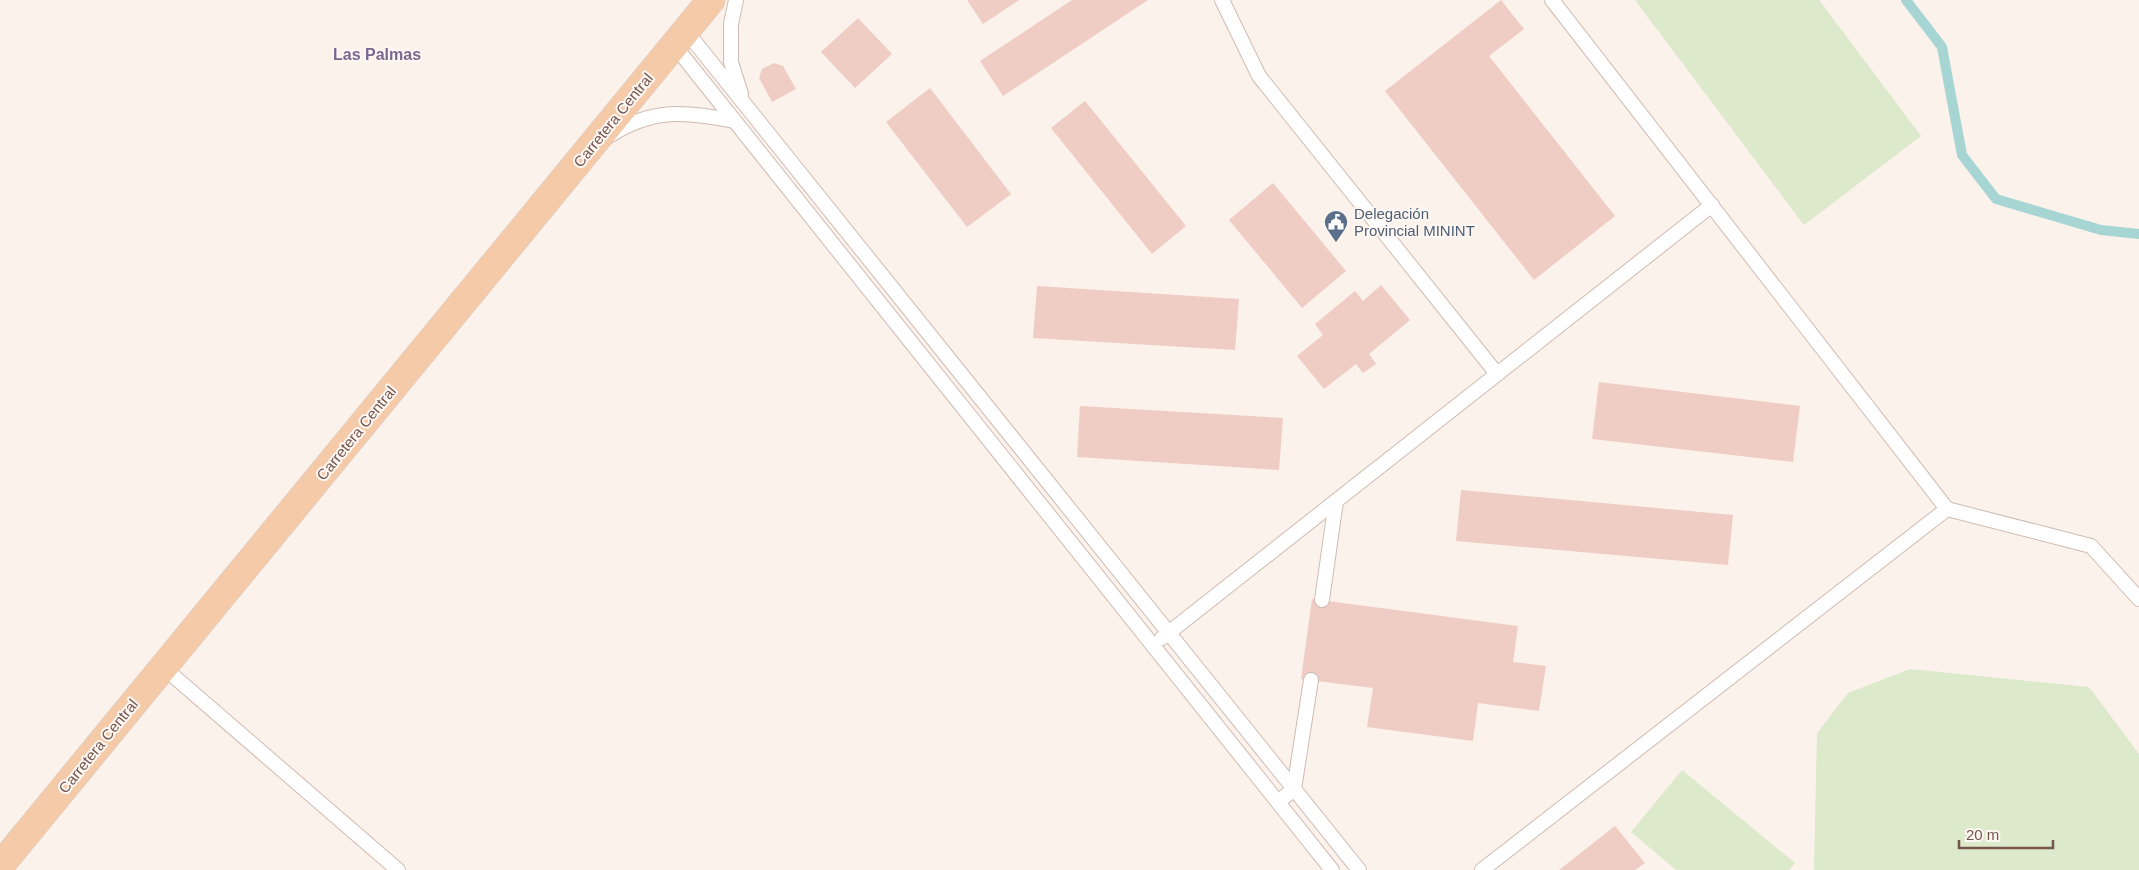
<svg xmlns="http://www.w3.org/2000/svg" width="2139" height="870" font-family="Arial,sans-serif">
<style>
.green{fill:#dce9ca}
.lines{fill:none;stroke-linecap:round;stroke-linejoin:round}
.stream{stroke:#a7d5d3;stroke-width:10}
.building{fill:#efcdc5}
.service-casing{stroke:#cfbbb3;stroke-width:16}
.primary-casing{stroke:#d8d0ce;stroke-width:29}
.service{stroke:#fff;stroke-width:14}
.primary{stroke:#f4caa9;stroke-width:28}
.labels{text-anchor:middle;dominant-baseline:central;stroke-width:4;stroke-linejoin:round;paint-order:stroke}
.street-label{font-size:15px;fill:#75564f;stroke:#fef7f2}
.service-label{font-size:15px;fill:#4e5e75;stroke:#fef7f2;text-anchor:start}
.neighbourhood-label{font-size:16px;font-weight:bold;fill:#7a6790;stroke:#fef7f2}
</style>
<rect width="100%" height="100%" fill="#fbf2eb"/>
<g class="green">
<polygon points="1635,0 1819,0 1921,136 1804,225"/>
<polygon points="1910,669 2089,687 2139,754 2139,870 1814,870 1817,733 1848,693"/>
<polygon points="1682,770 1795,863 1789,870 1676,870 1631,832"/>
</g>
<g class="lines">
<polyline class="stream" points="1906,0 1942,47 1962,155 1996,199 2101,230 2139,234"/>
</g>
<g class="building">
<polygon points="967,0 1019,0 983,24"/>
<polygon points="1072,0 1148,0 1003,96 980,61"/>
<polygon points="1501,0 1524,29 1489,56 1615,216 1534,280 1385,91"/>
<polygon points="858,18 892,54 855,88 821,52"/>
<polygon points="774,63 783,66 796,89 772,102 759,78 762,69"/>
<polygon points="930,88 1011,194 967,227 886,122"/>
<polygon points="1085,101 1186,226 1152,254 1051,128"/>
<polygon points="1273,183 1346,271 1302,308 1229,220"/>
<polygon points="1381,285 1410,320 1369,354 1376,364 1363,373 1356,364 1324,389 1297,356 1323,335 1315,324 1355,291 1363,301"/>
<polygon points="1037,286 1239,299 1235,350 1033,338"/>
<polygon points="1599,382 1800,406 1793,462 1592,439"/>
<polygon points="1080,406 1283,418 1279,470 1077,457"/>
<polygon points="1461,490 1733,515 1728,565 1456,541"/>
<polygon points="1312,599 1518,626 1513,662 1546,666 1539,711 1478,703 1473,741 1367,727 1373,688 1301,679"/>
<polygon points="1615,826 1645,863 1635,870 1559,870"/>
</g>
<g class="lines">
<g class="service-casing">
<g id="service">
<polyline points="736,0 731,24 731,62 741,94"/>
<polyline points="1222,0 1259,76 1497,374"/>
<polyline points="686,31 1359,870"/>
<polyline points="674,45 1332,870"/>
<path d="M609,136C652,108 686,111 734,121"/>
<polyline points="1947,509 2091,546 2139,599"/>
<polyline points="1322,600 1336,501"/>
<polyline points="1162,638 1712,205"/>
<polyline points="163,667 398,870"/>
<polyline points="1278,802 1294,789 1311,680"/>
<polyline points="1482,870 1947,509 1552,0"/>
</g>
</g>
<g class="primary-casing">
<polyline id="primary" points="0,866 711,0"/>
</g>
<use href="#service" class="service"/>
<use href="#primary" class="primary"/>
</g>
<defs>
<g id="civic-pin" transform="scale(1.25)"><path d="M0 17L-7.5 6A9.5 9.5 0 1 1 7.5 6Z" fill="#5c6f8a" stroke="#fef7f2"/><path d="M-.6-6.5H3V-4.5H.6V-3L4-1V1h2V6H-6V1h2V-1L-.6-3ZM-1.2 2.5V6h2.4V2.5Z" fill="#fff"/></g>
</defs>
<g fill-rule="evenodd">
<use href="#civic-pin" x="1336" y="222"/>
</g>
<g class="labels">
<g class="street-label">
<text transform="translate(613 120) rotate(-51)">Carretera Central</text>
<text transform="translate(356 433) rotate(-51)">Carretera Central</text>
<text transform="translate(98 746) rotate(-51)">Carretera Central</text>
</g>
<g class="service-label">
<text x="1354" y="213">Delegación<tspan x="1354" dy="17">Provincial MININT</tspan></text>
</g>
<g class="neighbourhood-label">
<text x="377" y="54">Las Palmas</text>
</g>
</g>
<path d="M1959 840v8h94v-8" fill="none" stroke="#75564f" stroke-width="2.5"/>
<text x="1966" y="840" font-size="15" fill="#75564f" stroke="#fef7f2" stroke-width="4" paint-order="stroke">20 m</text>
</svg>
